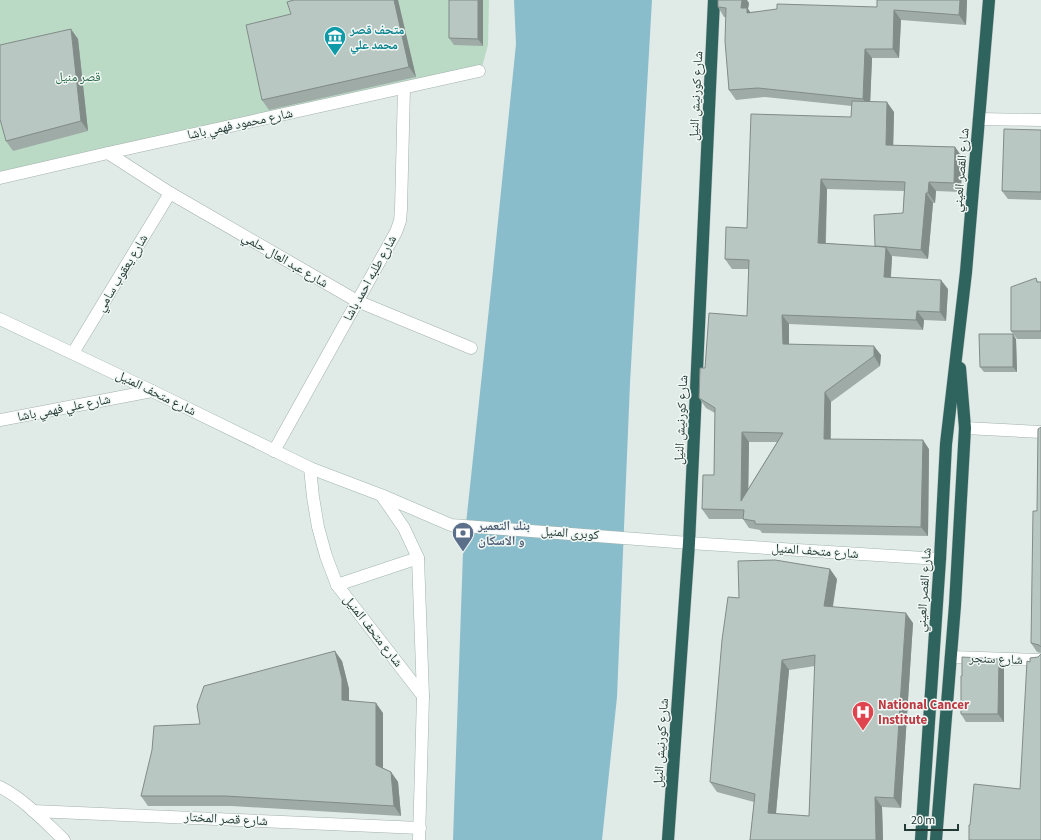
<svg xmlns="http://www.w3.org/2000/svg" width="1041" height="840" font-family="'Source Sans 3','Noto Naskh Arabic',sans-serif">
<style>
.green{fill:#badac5}
.water{fill:#8abdcc}
.lines{fill:none;stroke-linecap:round;stroke-linejoin:round}
.street-casing{stroke:#a3b1ad;stroke-width:13}
.secondary-casing{stroke:#a0b5af;stroke-width:13}
.highway-casing{stroke:#bdc4c2;stroke-width:13}
.street{stroke:#fff;stroke-width:12}
.secondary{stroke:#fff;stroke-width:12}
.highway{stroke:#2f635d;stroke-width:12}
.wall{fill:#9eaba7;fill-rule:evenodd}
.shaded-wall{fill:#818b88}
.building{fill:#b8c7c2;stroke:#818b88;fill-rule:evenodd}
.labels{text-anchor:middle;dominant-baseline:central;stroke-width:3;stroke-linejoin:round;paint-order:stroke}
.culture-label{font-size:13px;font-weight:bold;fill:#0d838f;stroke:#f0f7f4;text-anchor:start}
.park-label{font-size:13px;fill:#2e6d4c;stroke:#f0f7f4}
.street-label{font-size:13px;fill:#223934;stroke:#f0f7f4}
.service-label{font-size:13px;font-weight:bold;fill:#4e5e75;stroke:#f0f7f4;text-anchor:start}
.health-label{font-size:13px;font-weight:bold;fill:#be3a42;stroke:#f0f7f4;text-anchor:start}
</style>
<rect width="100%" height="100%" fill="#e0eae6"/>
<polygon class="green" points="0,0 489,0 488,45 482,67 0,173"/>
<polygon class="water" points="514,0 652,0 630,383 617,697 602,840 453,840 463,552 492,280 516,44"/>
<g class="lines">
<g class="street-casing">
<g id="street">
<polyline points="979,119 1041,120"/>
<polyline points="108,153 170,193 357,301 471,348"/>
<polyline points="0,178 108,153 479,71"/>
<polyline points="73,353 170,193"/>
<polyline points="0,420 152,391"/>
<polyline points="965,428 1041,432"/>
<polyline points="274,451 396,232 400,221 401,209 404,88"/>
<polyline points="951,657 1041,660"/>
<path d="M0,787C24,799 45,822 64,840"/>
<polyline points="33,811 420,828"/>
</g>
</g>
<g class="secondary-casing">
<g id="secondary">
<polyline points="0,319 152,391 310,468 381,495 451,525 689,543 940,559"/>
<polyline points="310,468 313,497 318,527 326,556 337,585 423,696"/>
<polyline points="382,496 404,528 418,558 423,696 419,840"/>
<polyline points="337,585 418,558"/>
</g>
</g>
<g class="highway-casing">
<g id="highway">
<polyline points="668,840 689,543 714,0"/>
<polyline points="921,840 940,559 946,444 966,272 989,0"/>
<polyline points="936,840 955,605 965,428 960,368"/>
</g>
</g>
<use href="#street" class="street"/>
<use href="#secondary" class="secondary"/>
<use href="#highway" class="highway"/>
</g>
<g class="wall">
<polygon points="294,0 398,0 416,77 269,110 262,100 291,14"/>
<polygon points="483,0 483,46 454,45 449,38"/>
<path d="M967,0L966,25L901,20L899,58H872L870,102L894,112L893,145L955,147L962,157L961,192L936,191L935,203H933L928,259L892,256L891,277L948,289L946,321L924,320L923,330L789,324V344L881,355L880,366L831,402V439L929,449L928,536L762,533L760,530L749,528L743,519H709L702,509L714,475L715,413L706,408L699,398L705,368L747,316L749,269H732L725,259L747,228L851,117L852,106L765,97L736,100L729,90L726,17H724L718,7L749,3L748,9L750,12L877,7ZM827,189L904,191L903,213L875,246V247L826,243ZM749,442H777L748,489Z"/>
<polygon points="78,39 88,131 13,151 6,141"/>
<polygon points="1041,130 1041,200 1008,199 1002,191"/>
<polygon points="1036,278 1038,282 1041,282 1041,339 1017,339 1011,331"/>
<polygon points="1016,339 1017,372 984,372 980,367"/>
<polygon points="1041,427 1041,653 1037,652 1031,643"/>
<path d="M837,579L833,607L913,623L901,808L882,807L883,840H750L754,802L717,792L710,782L739,598ZM815,666L809,816L776,814L789,670Z"/>
<polygon points="342,661 349,689 349,700 383,713 383,768 391,772 398,782 401,816 232,806 148,806 141,796"/>
<polygon points="1004,666 1004,722 966,722 961,714 962,676"/>
</g>
<g class="shaded-wall">
<polygon points="394,0 398,0 416,77 409,67"/>
<polygon points="478,0 483,0 483,46 478,39"/>
<polygon points="742,0 747,0 749,3 748,9 754,17 754,22 741,8"/>
<polygon points="960,0 967,0 966,25 959,15"/>
<polygon points="894,10 901,20 899,58 893,49"/>
<polygon points="71,29 78,39 88,131 81,121"/>
<polygon points="865,49 872,58 870,108 863,99"/>
<polygon points="887,102 894,112 893,154 886,145"/>
<polygon points="955,147 962,157 961,192 954,183"/>
<polygon points="821,179 827,189 825,252 818,243"/>
<polygon points="929,182 936,191 935,203 928,193"/>
<polygon points="926,193 933,203 928,259 921,250"/>
<polygon points="886,247 892,257 890,287 884,277"/>
<polygon points="941,280 948,289 946,321 940,312"/>
<polygon points="917,311 924,320 923,330 916,320"/>
<polygon points="782,315 789,324 789,354 783,344"/>
<polygon points="1013,334 1016,339 1017,372 1013,367"/>
<polygon points="874,346 881,355 880,366 874,356"/>
<polygon points="825,392 831,402 830,449 824,439"/>
<polygon points="742,432 749,442 748,510 741,501"/>
<polygon points="923,440 929,449 928,536 921,527"/>
<polygon points="830,569 837,579 831,616 824,606"/>
<polygon points="906,613 913,623 901,808 894,798"/>
<polygon points="335,651 342,661 349,689 349,710 342,700"/>
<polygon points="999,659 1004,666 1004,722 998,714"/>
<polygon points="782,660 789,670 775,823 768,813"/>
<polygon points="376,703 383,713 383,775 376,765"/>
<polygon points="391,772 398,782 401,816 394,806"/>
<polygon points="875,797 882,807 883,840 876,840"/>
</g>
<g class="building">
<polygon points="294,0 394,0 409,67 262,100 246,25 291,14 287,2"/>
<polygon points="449,0 478,0 478,39 449,38"/>
<polygon points="718,0 742,0 741,8 747,8 747,13 777,9 777,4 877,7 877,0 960,0 959,15 894,10 893,49 865,49 863,99 758,88 729,90 725,41 726,8 718,7"/>
<polygon points="71,29 81,121 6,141 0,119 0,45"/>
<path d="M852,101L887,102L886,145L955,147L954,183L929,182L928,193H926L921,250L875,246L874,215L903,213L905,182L821,179L818,243L886,247L884,277L941,280L940,312L917,311L916,320L782,315L783,344L874,346V356L825,392L824,439L923,440L921,527L755,524V521L743,519L744,510L702,509L703,475H714L715,408L699,398L700,368H705L709,313L747,316L749,260L725,259L726,227L747,228L751,114L851,117ZM742,432L783,433L741,501Z"/>
<polygon points="1004,129 1041,130 1041,192 1002,191"/>
<polygon points="1036,278 1037,282 1041,282 1041,331 1011,331 1011,287"/>
<polygon points="979,334 1013,334 1013,367 980,367"/>
<polygon points="1041,427 1041,647 1039,645 1031,643 1033,511 1037,511 1038,429"/>
<path d="M775,560L830,569L824,606L906,613L894,798L875,797L876,840H750L755,794L710,782L722,640L728,597L739,598L738,561ZM815,655L809,816L768,813L782,660Z"/>
<polygon points="335,651 342,679 342,700 376,703 376,765 391,772 394,806 225,796 141,796 152,750 154,726 200,724 197,706 204,686"/>
<polygon points="1041,654 1041,840 969,840 969,825 970,825 974,784 1020,789 1027,661 1030,662 1030,658 1038,657"/>
<polygon points="962,657 999,659 998,714 961,714 961,676 962,676"/>
</g>
<defs>
<g id="museum-pin" transform="scale(1.15)"><path d="M0 17L-7.5 6A9.5 9.5 0 1 1 7.5 6Z" fill="#0f9aa8" stroke="#f0f7f4"/><path d="M0-6L6-3V-2H-6V-3ZM-5-1h2V3h-2ZM-1-1h2V3h-2ZM3-1h2V3H3ZM-6 4H6V6H-6Z" fill="#fff"/></g>
<g id="bank-pin" transform="scale(1.15)"><path d="M0 17L-7.5 6A9.5 9.5 0 1 1 7.5 6Z" fill="#5c6f8a" stroke="#f0f7f4"/><path d="M-6-4H6V4H-6ZM0-2.3a2.3 2.3 0 1 0 0 4.6a2.3 2.3 0 1 0 0-4.6Z" fill="#fff"/></g>
<g id="hospital-pin" transform="scale(1.15)"><path d="M0 17L-7.5 6A9.5 9.5 0 1 1 7.5 6Z" fill="#e0444e" stroke="#f0f7f4"/><path d="M-5-5h3v3.5h4V-5h3V5h-3V1.5h-4V5h-3Z" fill="#fff"/></g>
</defs>
<g fill-rule="evenodd">
<use href="#museum-pin" x="335" y="37"/>
<use href="#bank-pin" x="463" y="533"/>
<use href="#hospital-pin" x="863" y="712"/>
</g>
<g class="labels">
<g class="culture-label">
<text x="350" y="30">متحف قصر<tspan x="350" dy="15">محمد علي</tspan></text>
</g>
<g class="park-label">
<text x="78" y="77">قصر منيل</text>
</g>
<g class="street-label">
<text transform="translate(696 96) rotate(-87)">شارع كورنيش النيل</text>
<text transform="translate(240 124) rotate(-12)">شارع محمود فهمي باشا</text>
<text transform="translate(961 170) rotate(-85)">شارع القصر العيني</text>
<text transform="translate(285 260) rotate(30)">شارع عبد العال حلمي</text>
<text transform="translate(122 273) rotate(-59)">شارع يعقوب سامي</text>
<text transform="translate(370 278) rotate(-61)">شارع طلبه احمد باشا</text>
<text transform="translate(156 393) rotate(26)">شارع متحف المنيل</text>
<text transform="translate(64 408) rotate(-11)">شارع علي فهمي باشا</text>
<text transform="translate(681 420) rotate(-87)">شارع كورنيش النيل</text>
<text transform="translate(570 533) rotate(4)">كوبرى المنيل</text>
<text transform="translate(815 551) rotate(4)">شارع متحف المنيل</text>
<text transform="translate(924 590) rotate(-86)">شارع القصر العيني</text>
<text transform="translate(373 631) rotate(52)">شارع متحف المنيل</text>
<text transform="translate(996 659) rotate(2)">شارع سنجر</text>
<text transform="translate(661 743) rotate(-86)">شارع كورنيش النيل</text>
<text transform="translate(226 819) rotate(3)">شارع قصر المختار</text>
</g>
<g class="service-label">
<text x="478" y="526">بنك التعمير<tspan x="478" dy="15">و الاسكان</tspan></text>
</g>
<g class="health-label">
<text x="878" y="705">National Cancer<tspan x="878" dy="15">Institute</tspan></text>
</g>
</g>
<path d="M905 824v6h53v-6" fill="none" stroke="#223934" stroke-width="2"/>
<text x="911" y="824" font-size="12" fill="#223934" stroke="#f0f7f4" stroke-width="3" paint-order="stroke">20 m</text>
</svg>
